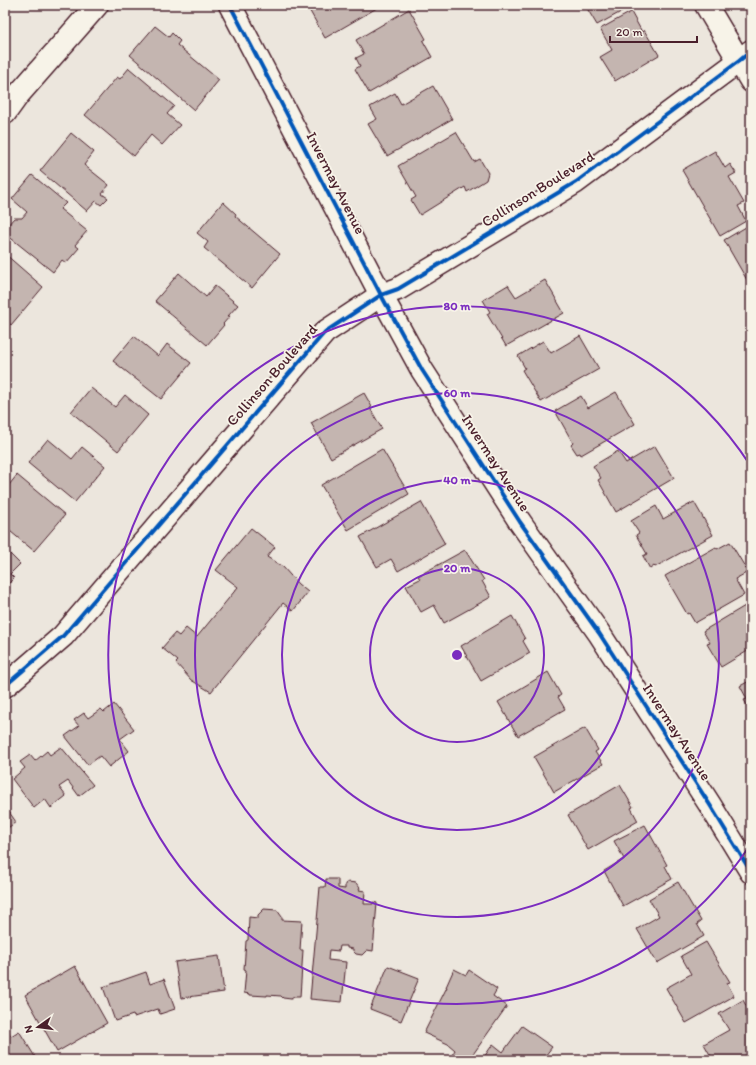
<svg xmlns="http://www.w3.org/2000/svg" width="756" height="1065" font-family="Itim,sans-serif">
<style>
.building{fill:#c4b5b0;stroke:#4a1f2b}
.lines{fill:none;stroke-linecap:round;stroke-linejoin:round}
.street-casing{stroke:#4a1f2b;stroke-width:25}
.street{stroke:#f7f3e8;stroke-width:22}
.cycleway-casing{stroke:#f7f3e8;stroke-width:6}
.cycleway{stroke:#0057b8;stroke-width:4}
.ring{fill:none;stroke:#7b2cbf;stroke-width:2}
.labels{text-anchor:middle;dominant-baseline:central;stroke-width:3.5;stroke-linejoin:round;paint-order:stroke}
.street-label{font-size:15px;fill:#4a1f2b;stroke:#f7f3e8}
.centre{fill:#7b2cbf;stroke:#f7f3e8;stroke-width:2}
.ring-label{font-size:12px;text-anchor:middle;font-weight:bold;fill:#7b2cbf;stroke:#f7f3e8;stroke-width:3.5;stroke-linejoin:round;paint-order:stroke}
</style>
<rect width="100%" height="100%" fill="#ece6dd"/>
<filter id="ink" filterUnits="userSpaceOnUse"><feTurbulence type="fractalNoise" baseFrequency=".025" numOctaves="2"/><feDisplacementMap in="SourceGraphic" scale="8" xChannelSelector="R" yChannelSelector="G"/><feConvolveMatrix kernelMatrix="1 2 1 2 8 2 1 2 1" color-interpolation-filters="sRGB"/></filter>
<g filter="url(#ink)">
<g class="building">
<polygon points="309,5 382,5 325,38 307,6"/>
<polygon points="585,5 629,5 630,7 597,25"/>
<polygon points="409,9 426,39 423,41 432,57 369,93 355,69 360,66 356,58 364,54 356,40"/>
<polygon points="631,12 642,32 644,30 659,55 615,81 600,57 612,50 600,29"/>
<polygon points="155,26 169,37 172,33 180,41 177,45 219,80 194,110 130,55"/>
<polygon points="129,68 174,106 167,114 180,125 162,145 151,135 134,156 85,115 117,77 120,79"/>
<polygon points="433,86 452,119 387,156 368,124 377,119 370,107 395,93 401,104"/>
<polygon points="456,132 474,162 480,159 488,173 486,180 467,192 465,187 420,215 411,200 416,197 398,166"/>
<polygon points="71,133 94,152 84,165 109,185 102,194 108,198 101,205 96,201 87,211 40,171"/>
<polygon points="715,151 725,168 730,164 736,173 729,177 744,203 738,206 746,221 720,236 682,170"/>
<polygon points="32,175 66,203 60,209 87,231 75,245 79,248 66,263 62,260 53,272 7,235 6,227 14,218 22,218 27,212 12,199"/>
<polygon points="223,202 236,214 235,216 280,254 252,288 204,248 208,242 197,233"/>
<polygon points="751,224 751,287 724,240"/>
<polygon points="5,254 43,287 11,325 5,319"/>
<polygon points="179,273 206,297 215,286 238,305 228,316 230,316 223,324 224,325 207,345 155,301"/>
<polygon points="545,280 564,313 506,346 487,314 490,312 483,300 508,285 516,297"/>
<polygon points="134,336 158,356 167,344 191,363 161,399 113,361"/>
<polygon points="580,336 599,369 541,402 522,370 525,368 518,356 543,341 551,353"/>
<polygon points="91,388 115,407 125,395 148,415 118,451 71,412"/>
<polygon points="616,392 635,424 581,455 580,453 577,454 571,445 573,443 555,411 581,396 588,408"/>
<polygon points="364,393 372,407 370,408 382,429 331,458 311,423"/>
<polygon points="48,439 72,459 82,447 105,466 75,502 28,463"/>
<polygon points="655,446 674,478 616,512 598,480 601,478 593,466 618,451 626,463"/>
<polygon points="382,449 409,494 348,530 321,485"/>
<polygon points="17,475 65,515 34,551 5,527 5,490"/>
<polygon points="421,502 445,544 398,571 391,559 377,567 360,537"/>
<polygon points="694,502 713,535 655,567 654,566 650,569 643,556 647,554 636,535 639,533 631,521 656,506 663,519"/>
<polygon points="251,528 275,547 267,557 283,567 298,584 308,592 293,611 283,603 211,692 191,680 176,663 178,661 162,648 175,633 179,636 186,628 197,637 238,587 216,570"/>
<polygon points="730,542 748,572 735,579 744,595 695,623 689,613 687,614 665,576 716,547 717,549"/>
<polygon points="5,549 20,564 10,574 14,578 8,584 5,581"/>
<polygon points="465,550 484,580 482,581 491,597 444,623 434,605 421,612 406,586 420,579 418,576"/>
<polygon points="750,603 751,604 751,649 721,667 707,644 710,643 703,631"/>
<polygon points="512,616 525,639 523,641 530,653 481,681 461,646"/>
<polygon points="548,672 561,695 558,697 565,709 518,736 498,702"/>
<polygon points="751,680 751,712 744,700 747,699 740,686"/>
<polygon points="114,704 134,729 120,739 129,751 109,767 100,756 88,765 65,736 79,726 74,720 84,713 88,718 101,709 104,712"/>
<polygon points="585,728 598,750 595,752 603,764 554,792 534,757"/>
<polygon points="61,747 93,785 79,796 68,781 59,787 66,796 51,808 45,799 34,808 12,779 25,768 20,762 30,755 35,761 47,751 50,755"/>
<polygon points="620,785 633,807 631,808 638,821 588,850 568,815"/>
<polygon points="5,806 16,822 5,830"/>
<polygon points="645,825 667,865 665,866 672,879 623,906 604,871 624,859 614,841"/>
<polygon points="326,879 338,879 338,888 345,889 345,884 348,882 356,883 360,888 359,890 365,891 364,904 373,904 373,902 377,903 373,951 367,950 362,955 356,954 353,951 353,949 347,948 347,946 340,946 339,951 329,950 328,960 346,962 342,1002 310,999 320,887 325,887"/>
<polygon points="678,882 701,921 697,924 704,936 657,963 637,929 659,916 649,899"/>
<polygon points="264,909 277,910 282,917 282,920 302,921 300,950 303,950 300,997 294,997 291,999 283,998 281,996 267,995 267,996 250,995 250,994 244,993 246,970 244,969 246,941 248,940 249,917 258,918 258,915"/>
<polygon points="706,942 730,982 727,983 734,996 686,1023 666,988 691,974 681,956"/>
<polygon points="219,956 224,992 181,998 175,962"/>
<polygon points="75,966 107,1023 57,1052 25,995"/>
<polygon points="388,966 419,978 401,1021 370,1009"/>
<polygon points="454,969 466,975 469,970 497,989 493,996 507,1006 469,1060 459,1060 452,1055 455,1050 448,1044 424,1033 447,987 446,987"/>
<polygon points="146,972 150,984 164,979 175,1009 160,1014 158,1009 134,1017 133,1015 115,1021 103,987"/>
<polygon points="743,1000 751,1015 751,1060 713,1060 704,1044 729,1030 719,1014"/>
<polygon points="522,1026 552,1047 542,1060 482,1060 493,1044 503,1052"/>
<polygon points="5,1028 6,1028 11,1036 19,1031 37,1060 5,1060"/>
</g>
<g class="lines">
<g class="street-casing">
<g id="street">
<polyline points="230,5 381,295 422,370 520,522 599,633 710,805 751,872"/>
<polyline points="706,5 751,81"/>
<polyline points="5,113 18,95 97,5"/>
<polyline points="5,686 63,636 325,332 381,295 398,289 576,182 739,61 751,51"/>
</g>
</g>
<use href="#street" class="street"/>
<g class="cycleway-casing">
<g id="cycleway">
<polyline points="230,5 381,295 422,370 520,522 599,633 710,805 751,872"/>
<polyline points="5,686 63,636 325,332 381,295 398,289 576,182 739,61 751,51"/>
</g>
</g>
<use href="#cycleway" class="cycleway"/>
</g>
</g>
<g class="ring">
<circle cx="457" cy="655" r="87"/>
<circle cx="457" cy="655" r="175"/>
<circle cx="457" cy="655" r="262"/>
<path d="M750 845A349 349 0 1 1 750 465"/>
</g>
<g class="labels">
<g class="street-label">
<text transform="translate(336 183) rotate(63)">Invermay Avenue</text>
<text transform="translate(538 189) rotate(-32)">Collinson Boulevard</text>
<text transform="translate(272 375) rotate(-49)">Collinson Boulevard</text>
<text transform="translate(496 463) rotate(57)">Invermay Avenue</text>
<text transform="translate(677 732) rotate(57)">Invermay Avenue</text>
</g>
</g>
<circle cx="457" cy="655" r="6" class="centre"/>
<g class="ring-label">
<text x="457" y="310">80 m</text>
<text x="457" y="397">60 m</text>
<text x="457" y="484">40 m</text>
<text x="457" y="572">20 m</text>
</g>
<rect width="756" height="1065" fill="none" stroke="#f7f3e8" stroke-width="20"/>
<rect x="10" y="10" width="736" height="1045" fill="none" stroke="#4a1f2b" stroke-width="1.5" filter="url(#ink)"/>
<g transform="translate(38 1027) rotate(256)" stroke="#f7f3e8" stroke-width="3" paint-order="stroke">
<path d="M0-3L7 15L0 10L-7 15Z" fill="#4a1f2b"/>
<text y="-6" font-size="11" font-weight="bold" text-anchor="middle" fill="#4a1f2b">N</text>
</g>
<path d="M610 36v6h87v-6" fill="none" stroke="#4a1f2b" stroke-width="2"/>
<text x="616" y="36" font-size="12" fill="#4a1f2b" stroke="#f7f3e8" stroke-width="3" paint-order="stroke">20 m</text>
</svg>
